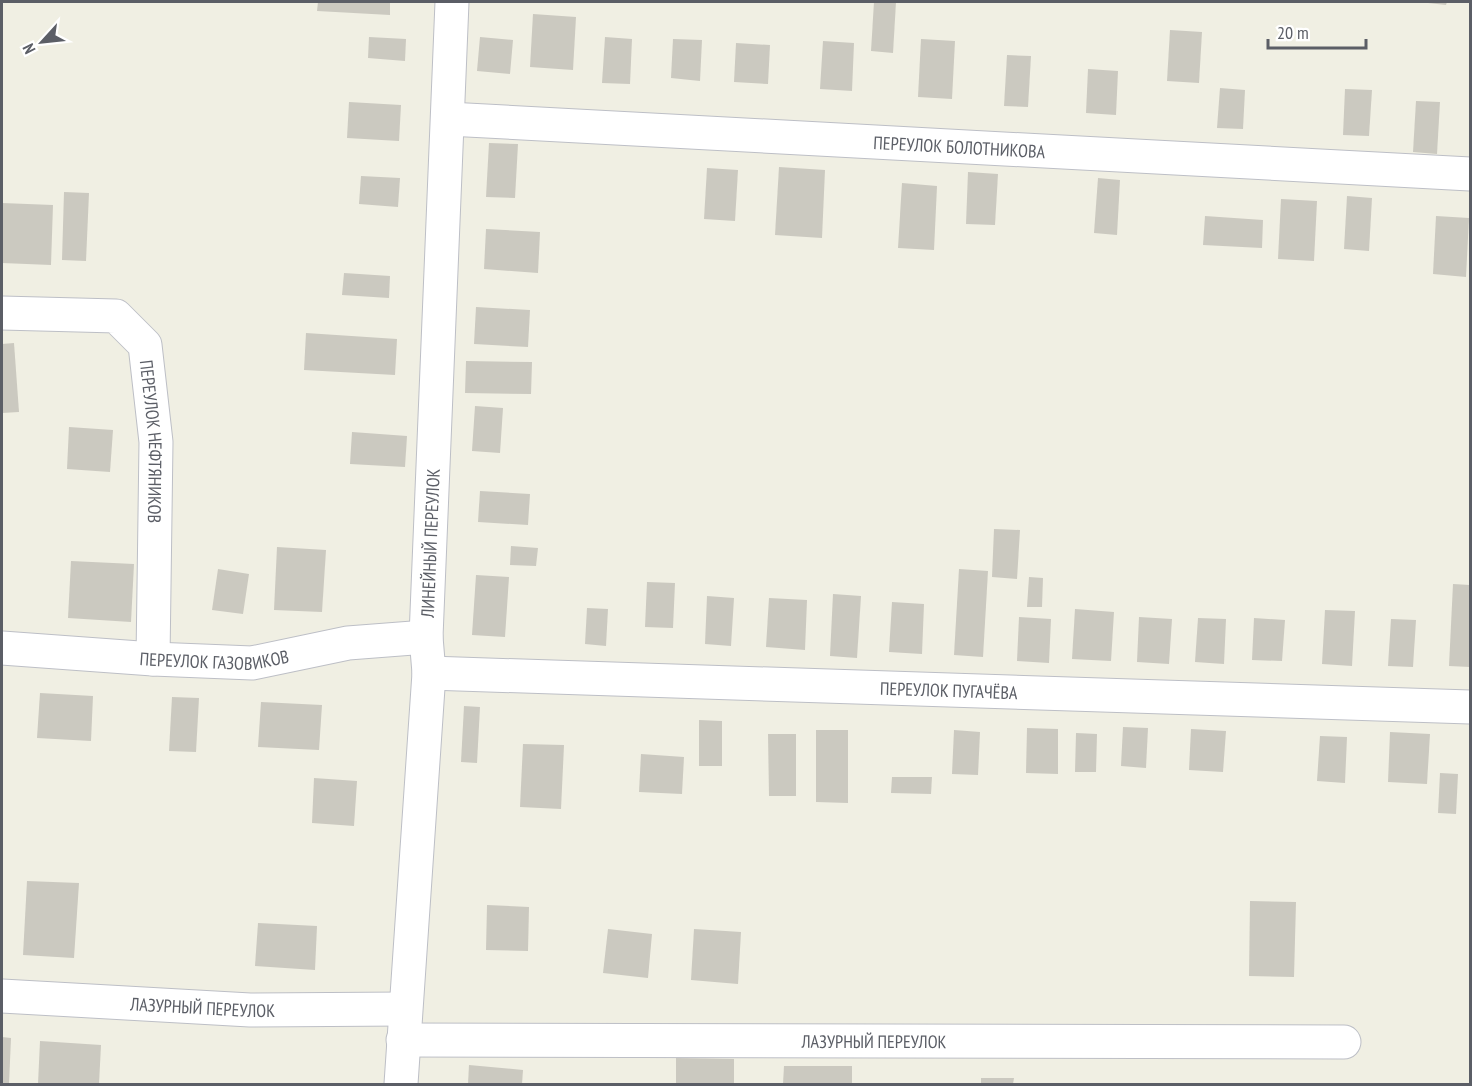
<svg xmlns="http://www.w3.org/2000/svg" width="1472" height="1086" font-family="'PT Sans Narrow',sans-serif">
<style>
.building{fill:#cbc9c0}
.lines{fill:none;stroke-linecap:round;stroke-linejoin:round}
.minor-casing{stroke:#bdbfc6;stroke-width:35}
.minor{stroke:#fff;stroke-width:33}
.labels{text-anchor:middle;dominant-baseline:central;stroke-width:6;stroke-linejoin:round;paint-order:stroke}
.street-label{font-size:18px;fill:#5b5e66;stroke:#fff}
</style>
<rect width="100%" height="100%" fill="#f0efe3"/>
<g class="building">
<polygon points="318,2 390,2 390,15 317,11"/>
<polygon points="874,2 896,2 893,53 871,51"/>
<polygon points="1428,2 1447,2 1446,5 1428,3"/>
<polygon points="533,14 576,17 573,70 530,67"/>
<polygon points="1170,30 1202,32 1199,83 1167,81"/>
<polygon points="369,37 406,39 405,61 368,58"/>
<polygon points="480,37 513,40 510,74 477,71"/>
<polygon points="605,37 632,39 630,84 602,83"/>
<polygon points="673,39 702,40 700,81 671,78"/>
<polygon points="921,39 955,41 952,99 918,97"/>
<polygon points="823,41 854,43 852,91 820,89"/>
<polygon points="736,43 770,45 768,84 734,82"/>
<polygon points="1007,55 1031,56 1028,107 1004,106"/>
<polygon points="1088,69 1118,71 1116,115 1086,113"/>
<polygon points="1220,88 1245,90 1243,129 1217,128"/>
<polygon points="1345,89 1372,90 1369,136 1343,135"/>
<polygon points="1416,101 1440,102 1437,154 1413,152"/>
<polygon points="349,102 401,105 399,141 347,138"/>
<polygon points="489,143 518,144 515,198 486,197"/>
<polygon points="779,167 825,170 822,238 775,235"/>
<polygon points="707,168 738,170 735,221 704,219"/>
<polygon points="968,172 998,174 995,225 966,224"/>
<polygon points="361,176 400,178 398,207 359,204"/>
<polygon points="1098,178 1120,180 1117,235 1094,233"/>
<polygon points="902,183 937,186 934,250 898,248"/>
<polygon points="64,192 89,193 86,261 62,260"/>
<polygon points="1347,196 1372,198 1369,251 1344,249"/>
<polygon points="1281,199 1317,201 1314,261 1278,259"/>
<polygon points="2,203 53,205 51,265 2,263"/>
<polygon points="1205,216 1263,220 1262,248 1203,245"/>
<polygon points="1436,216 1469,218 1466,277 1433,274"/>
<polygon points="486,229 540,232 538,273 484,269"/>
<polygon points="344,273 390,276 389,298 342,295"/>
<polygon points="476,307 530,310 528,347 474,344"/>
<polygon points="306,333 397,339 395,375 304,370"/>
<polygon points="14,343 19,412 2,413 2,344"/>
<polygon points="466,361 532,362 531,394 465,393"/>
<polygon points="475,406 503,408 500,453 472,451"/>
<polygon points="69,427 113,430 110,472 67,469"/>
<polygon points="352,432 407,436 405,467 350,464"/>
<polygon points="480,491 530,494 528,525 478,522"/>
<polygon points="994,529 1020,530 1017,579 992,577"/>
<polygon points="511,546 538,548 536,566 510,565"/>
<polygon points="277,547 326,550 322,612 274,610"/>
<polygon points="71,561 134,564 131,622 68,618"/>
<polygon points="218,569 249,574 243,614 212,610"/>
<polygon points="959,569 988,571 983,657 954,655"/>
<polygon points="476,575 509,577 505,637 472,635"/>
<polygon points="1029,577 1043,578 1042,607 1027,607"/>
<polygon points="647,582 675,583 673,628 645,627"/>
<polygon points="1453,584 1470,585 1470,667 1449,666"/>
<polygon points="833,594 861,596 857,658 830,656"/>
<polygon points="707,596 734,598 731,646 705,644"/>
<polygon points="769,598 807,600 805,650 766,647"/>
<polygon points="892,602 924,604 922,654 889,652"/>
<polygon points="587,608 608,609 606,646 585,644"/>
<polygon points="1075,609 1114,612 1111,661 1072,659"/>
<polygon points="1325,610 1355,611 1352,666 1322,664"/>
<polygon points="1019,617 1051,619 1049,663 1017,661"/>
<polygon points="1139,617 1172,619 1169,664 1137,662"/>
<polygon points="1198,618 1226,619 1224,664 1195,662"/>
<polygon points="1254,618 1285,620 1282,661 1252,660"/>
<polygon points="1391,619 1416,620 1413,667 1388,666"/>
<polygon points="40,693 93,696 91,741 37,738"/>
<polygon points="172,697 199,698 196,752 169,751"/>
<polygon points="261,702 322,705 319,750 258,747"/>
<polygon points="464,706 480,707 477,763 461,762"/>
<polygon points="699,720 722,721 722,766 699,766"/>
<polygon points="1123,727 1148,728 1146,768 1121,766"/>
<polygon points="1027,728 1058,729 1058,774 1026,773"/>
<polygon points="1191,729 1226,731 1223,772 1189,770"/>
<polygon points="816,730 848,730 848,803 816,802"/>
<polygon points="954,730 980,732 978,775 952,774"/>
<polygon points="1390,732 1430,734 1427,784 1388,782"/>
<polygon points="1076,733 1097,734 1096,772 1075,772"/>
<polygon points="768,734 796,734 796,796 769,796"/>
<polygon points="1320,736 1347,737 1345,783 1317,781"/>
<polygon points="523,744 564,745 561,809 520,807"/>
<polygon points="641,754 684,757 682,794 639,792"/>
<polygon points="1440,773 1458,774 1456,814 1438,813"/>
<polygon points="892,777 932,777 931,794 891,793"/>
<polygon points="314,778 357,781 354,826 312,823"/>
<polygon points="27,881 79,883 74,958 23,955"/>
<polygon points="1250,901 1296,902 1294,977 1249,976"/>
<polygon points="487,905 529,907 528,951 486,950"/>
<polygon points="258,923 317,926 315,970 255,966"/>
<polygon points="608,929 652,934 648,978 603,973"/>
<polygon points="694,929 741,932 738,984 691,980"/>
<polygon points="2,1037 11,1038 9,1084 2,1084"/>
<polygon points="40,1041 101,1045 99,1084 38,1084"/>
<polygon points="676,1058 734,1059 734,1084 676,1084"/>
<polygon points="469,1065 523,1070 522,1084 468,1084"/>
<polygon points="784,1066 852,1066 852,1084 783,1084"/>
<polygon points="981,1078 1014,1078 1013,1084 981,1084"/>
</g>
<g class="lines">
<g class="minor-casing">
<g id="minor">
<path id="s1" d="M448,119L1470,174"/>
<path id="s2" d="M2,313L116,316L145,345L156,442L153,659"/>
<path id="s3" d="M2,648L153,659L252,663L348,643L426,637"/>
<path id="s4" d="M429,673L1470,707"/>
<path id="s5" d="M2,996L250,1010L405,1009"/>
<path id="s6" d="M403,1040L1344,1042"/>
<path id="s7" d="M401,1084L429,673L426,637L452,2"/>
</g>
</g>
<use href="#minor" class="minor"/>
</g>
<g class="labels">
<g class="street-label">
<text stroke="none"><textPath href="#s1" startOffset="512">ПЕРЕУЛОК БОЛОТНИКОВА</textPath></text>
<text stroke="none"><textPath href="#s2" startOffset="252">ПЕРЕУЛОК НЕФТЯНИКОВ</textPath></text>
<text stroke="none"><textPath href="#s7" startOffset="542">ЛИНЕЙНЫЙ ПЕРЕУЛОК</textPath></text>
<text stroke="none"><textPath href="#s3" startOffset="213">ПЕРЕУЛОК ГАЗОВИКОВ</textPath></text>
<text stroke="none"><textPath href="#s4" startOffset="520">ПЕРЕУЛОК ПУГАЧЁВА</textPath></text>
<text stroke="none"><textPath href="#s5" startOffset="201">ЛАЗУРНЫЙ ПЕРЕУЛОК</textPath></text>
<text stroke="none"><textPath href="#s6" startOffset="471">ЛАЗУРНЫЙ ПЕРЕУЛОК</textPath></text>
</g>
</g>
<rect width="1472" height="1086" fill="none" stroke="#5b5e66" stroke-width="6"/>
<g transform="translate(42 42) rotate(243)" stroke="#ffffff" stroke-width="4.5" paint-order="stroke">
<path d="M0-4.5L10 22L0 15L-10 22Z" fill="#5b5e66"/>
<text y="-9" font-size="16" font-weight="bold" text-anchor="middle" fill="#5b5e66">N</text>
</g>
<path d="M1268 39v9h98v-9" fill="none" stroke="#5b5e66" stroke-width="3"/>
<text x="1277" y="39" font-size="18" fill="#5b5e66" stroke="#ffffff" stroke-width="4.5" paint-order="stroke">20 m</text>
</svg>
